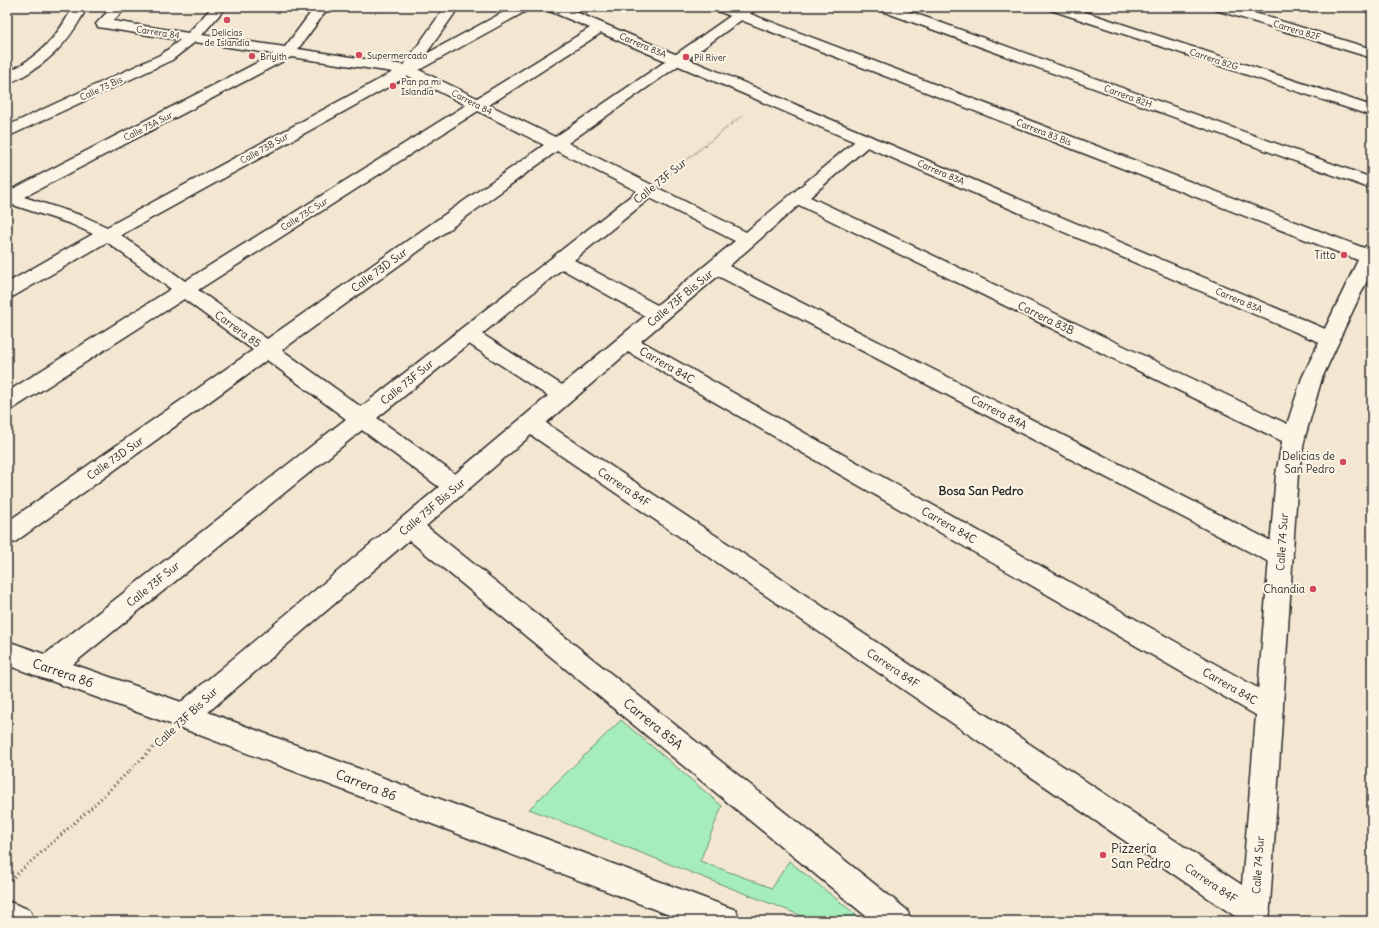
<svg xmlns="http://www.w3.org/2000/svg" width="1379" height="928" font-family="Delius,sans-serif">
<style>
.green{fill:#a5eebc;stroke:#688c74}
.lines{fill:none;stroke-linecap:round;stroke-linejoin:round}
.street-casing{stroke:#2b2b2b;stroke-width:3}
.secondary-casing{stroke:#2b2b2b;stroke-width:3}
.path-far1{stroke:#2b2b2b;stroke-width:2;stroke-dasharray:0.5 2;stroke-linecap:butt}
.path{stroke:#2b2b2b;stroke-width:3;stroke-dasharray:1 3.5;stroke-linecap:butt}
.street{fill:#fcf5e5;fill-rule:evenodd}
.secondary{fill:#fcf5e5;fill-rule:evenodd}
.poi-dot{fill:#d1495b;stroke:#fcf5e5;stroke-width:1.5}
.labels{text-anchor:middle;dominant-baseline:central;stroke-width:4;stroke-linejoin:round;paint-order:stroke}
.far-street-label{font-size:9px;fill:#2b2b2b;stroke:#fcf5e5}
.far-poi-label{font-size:9px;fill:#2b2b2b;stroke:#fcf5e5;text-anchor:start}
.street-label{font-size:11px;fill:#2b2b2b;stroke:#fcf5e5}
.poi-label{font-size:11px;fill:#2b2b2b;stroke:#fcf5e5;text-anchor:end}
.neighbourhood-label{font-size:12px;font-weight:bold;fill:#2b2b2b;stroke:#fcf5e5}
.near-street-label{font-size:13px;fill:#2b2b2b;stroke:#fcf5e5}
.near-poi-label{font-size:13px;fill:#2b2b2b;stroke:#fcf5e5;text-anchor:start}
</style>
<rect width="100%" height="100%" fill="#f4e7d2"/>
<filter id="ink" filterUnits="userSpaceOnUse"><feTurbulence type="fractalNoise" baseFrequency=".025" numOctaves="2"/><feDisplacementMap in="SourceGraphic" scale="8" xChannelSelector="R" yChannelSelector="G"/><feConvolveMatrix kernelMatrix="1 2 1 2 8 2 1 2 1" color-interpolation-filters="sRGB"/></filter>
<g filter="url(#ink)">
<polygon class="green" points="621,720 722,806 700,861 772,888 789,861 855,914 857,921 815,921 529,809"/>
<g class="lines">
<g class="street-casing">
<g id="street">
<path d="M73,7H87C73,35 56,56 30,72C22,77 15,81 7,83V73C39,56 56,39 73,7Z"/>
<path d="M112,7H127L113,21L188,33L212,7H226L202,35L285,47L315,7H329L298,49L404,65L445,7H459L426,54L513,7H530L528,10L419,70L477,98L590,28L547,10L545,7H564L682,57L684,60L682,63L568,143L746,232L860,137L866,135L872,137L874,140L872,143L810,197L1302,431L1305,437L1302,443L1294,446L1286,443L799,205L729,266L1289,550L1293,557L1289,564L1281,567L1273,564L718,276L641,341L1279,700L1283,709L1279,718L1270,722L1261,718L628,352L546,423L1266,901L1270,912L1266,921H1242L531,435L426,526L907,910L911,921H872L409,540L193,725L184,729L175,725L171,716L175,707L439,487L362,430L57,677L48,680L39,677L35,668L39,659L346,419L267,360L15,542L7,545V522L253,350L184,299L14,408L7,410V392L171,289L107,242L14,296L7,298V283L93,234L71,224L10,204H7V192L274,54L195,42L172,60L7,137V126L162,54L180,40L98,27L96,24ZM601,33L666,61L555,137L489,105ZM291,57L393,72L107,227L83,216L24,197ZM408,76L466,105L185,281L121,235ZM478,111L544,145L267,339L198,290ZM557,151L637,191L361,407L282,350ZM650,198L735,241L657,305L574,260ZM562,269L645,316L562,385L482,334ZM469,344L548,396L455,474L377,418Z"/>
<polygon points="713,7 732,7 1364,248 1366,246 1372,244 1372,270 1337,344 1330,346 1323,344 1320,339 1358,260 715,10"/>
<polygon points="877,7 897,7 1372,178 1372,189 879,10"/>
<polygon points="1049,7 1070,7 1372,106 1372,116 1051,10"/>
<polygon points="1214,7 1235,7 1372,49 1372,58 1216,10"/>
<polygon points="7,901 30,910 34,921 7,921"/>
</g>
</g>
<g class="secondary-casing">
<g id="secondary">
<polygon points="743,7 759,7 688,59 1337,334 1340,339 1322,378 1305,437 1298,474 1269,921 1239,921 1276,474 1283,437 1302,378 1319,342 672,63 670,60 672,57"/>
<polygon points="7,641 184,703 725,906 736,910 740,921 685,921 184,729 7,665"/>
</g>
</g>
<polyline class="path-far1" points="670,173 744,114"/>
<polyline class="path" points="7,883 92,807 161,740"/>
<use href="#street" class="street"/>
<use href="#secondary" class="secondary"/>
</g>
</g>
<g class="poi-dot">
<circle cx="227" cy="20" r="4"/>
<circle cx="359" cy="55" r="4"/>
<circle cx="252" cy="56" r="4"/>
<circle cx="686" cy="57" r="4"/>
<circle cx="393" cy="86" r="4"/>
<circle cx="1344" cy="255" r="4"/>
<circle cx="1343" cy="462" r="4"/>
<circle cx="1313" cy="589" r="4"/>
<circle cx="1103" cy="855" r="4"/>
</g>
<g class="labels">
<g class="far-street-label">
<text transform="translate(1297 30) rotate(17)">Carrera 82F</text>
<text transform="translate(158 32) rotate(9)">Carrera 84</text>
<text transform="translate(643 45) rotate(23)">Carrera 83A</text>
<text transform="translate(1214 59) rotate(18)">Carrera 82G</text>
<text transform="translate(101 88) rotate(-25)">Calle 73 Bis</text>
<text transform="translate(1128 96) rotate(20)">Carrera 82H</text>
<text transform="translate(472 102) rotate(27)">Carrera 84</text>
<text transform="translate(148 126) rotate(-27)">Calle 73A Sur</text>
<text transform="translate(1044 132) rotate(21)">Carrera 83 Bis</text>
<text transform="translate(264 148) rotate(-29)">Calle 73B Sur</text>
<text transform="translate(941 172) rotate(23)">Carrera 83A</text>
<text transform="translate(304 214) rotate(-32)">Calle 73C Sur</text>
<text transform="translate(1239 300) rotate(23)">Carrera 83A</text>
</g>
<g class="far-poi-label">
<text x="227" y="32" text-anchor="middle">Delicias<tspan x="227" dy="10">de Islandia</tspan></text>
<text x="367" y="55">Supermercado</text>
<text x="260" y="56">Briyith</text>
<text x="694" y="57">Pil River</text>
<text x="401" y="81">Pan pa mi<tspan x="401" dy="10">Islandia</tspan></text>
</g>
<g class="street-label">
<text transform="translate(660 181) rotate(-39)">Calle 73F Sur</text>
<text transform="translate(379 270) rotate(-36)">Calle 73D Sur</text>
<text transform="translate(680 298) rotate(-40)">Calle 73F Bis Sur</text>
<text transform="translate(1046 318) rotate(26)">Carrera 83B</text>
<text transform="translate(238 329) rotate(36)">Carrera 85</text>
<text transform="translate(667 365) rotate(30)">Carrera 84C</text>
<text transform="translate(407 382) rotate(-39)">Calle 73F Sur</text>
<text transform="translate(999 412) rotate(27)">Carrera 84A</text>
<text transform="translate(115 458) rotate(-35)">Calle 73D Sur</text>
<text transform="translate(624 487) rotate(34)">Carrera 84F</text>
<text transform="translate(432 507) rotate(-40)">Calle 73F Bis Sur</text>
<text transform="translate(949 525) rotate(30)">Carrera 84C</text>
<text transform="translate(1282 542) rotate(-86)">Calle 74 Sur</text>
<text transform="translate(153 584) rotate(-39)">Calle 73F Sur</text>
<text transform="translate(893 668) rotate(34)">Carrera 84F</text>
<text transform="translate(1230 686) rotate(30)">Carrera 84C</text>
<text transform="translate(186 717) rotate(-43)">Calle 73F Bis Sur</text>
<text transform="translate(1258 865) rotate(-86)">Calle 74 Sur</text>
<text transform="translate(1211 883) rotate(34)">Carrera 84F</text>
</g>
<g class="poi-label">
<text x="1336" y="255">Titto</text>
<text x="1335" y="456">Delicias de<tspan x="1335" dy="13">San Pedro</tspan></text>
<text x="1305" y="589">Chandia</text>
</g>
<g class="neighbourhood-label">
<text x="981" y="490">Bosa San Pedro</text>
</g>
<g class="near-street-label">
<text transform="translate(63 673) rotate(19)">Carrera 86</text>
<text transform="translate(653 724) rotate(39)">Carrera 85A</text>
<text transform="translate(366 785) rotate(21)">Carrera 86</text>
</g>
<g class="near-poi-label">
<text x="1111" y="848">Pizzería<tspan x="1111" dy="15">San Pedro</tspan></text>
</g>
</g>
<rect width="1379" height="928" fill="none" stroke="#fcf5e5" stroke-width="24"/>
<rect x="12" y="12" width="1355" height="904" fill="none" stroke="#2b2b2b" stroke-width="1.5" filter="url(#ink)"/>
</svg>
